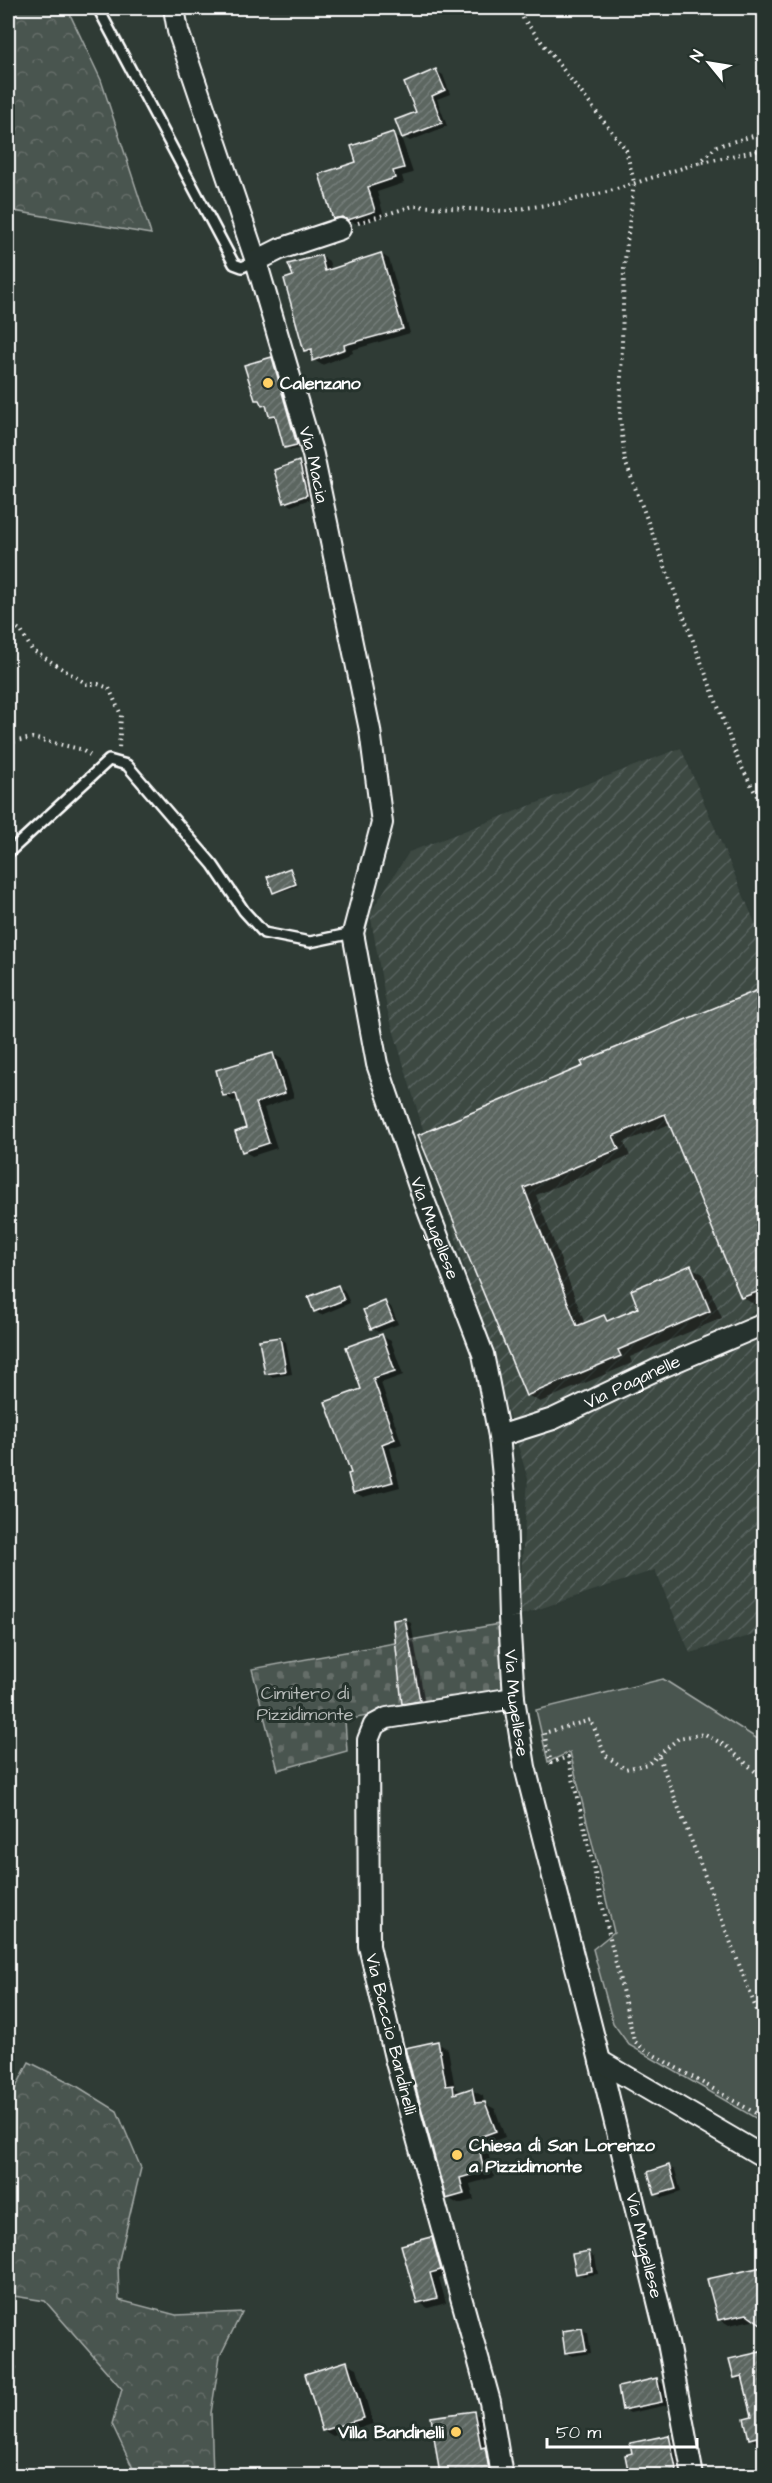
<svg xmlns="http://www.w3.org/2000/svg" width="772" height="2483" font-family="'Architects Daughter',sans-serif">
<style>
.industrial{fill:url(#industrial-furrows)}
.forest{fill:url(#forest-crowns);stroke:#a4aaa7;stroke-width:1.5}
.cemetery{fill:url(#cemetery-stones);stroke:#a4aaa7;stroke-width:1.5}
.park{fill:#4a544f;stroke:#a4aaa7;stroke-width:1.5}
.shadow{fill:#0007}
.building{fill:url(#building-hatch);stroke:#fff;stroke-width:1.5}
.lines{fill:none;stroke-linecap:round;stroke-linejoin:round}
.service-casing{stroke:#fff;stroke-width:14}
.minor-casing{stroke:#fff;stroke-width:24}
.path{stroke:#fff;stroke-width:4;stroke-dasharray:1.5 4.5;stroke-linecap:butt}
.service{stroke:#26332d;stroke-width:9}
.minor{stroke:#26332d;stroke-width:20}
.poi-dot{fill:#ffd166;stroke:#26332d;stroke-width:2}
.labels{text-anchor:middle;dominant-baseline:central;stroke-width:6;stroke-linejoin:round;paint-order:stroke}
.poi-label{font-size:18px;font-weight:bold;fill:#fff;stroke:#26332d;text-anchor:start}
.street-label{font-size:18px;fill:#fff;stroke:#26332d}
.park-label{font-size:18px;fill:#b7bbb9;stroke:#26332d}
</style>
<defs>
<pattern id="industrial-furrows" width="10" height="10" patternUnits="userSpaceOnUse" patternTransform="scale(1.5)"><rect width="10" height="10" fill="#3c4842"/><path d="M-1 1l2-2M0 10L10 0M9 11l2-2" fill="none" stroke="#59635e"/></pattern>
<pattern id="forest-crowns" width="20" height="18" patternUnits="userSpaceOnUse" patternTransform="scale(1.5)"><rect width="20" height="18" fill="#4a544f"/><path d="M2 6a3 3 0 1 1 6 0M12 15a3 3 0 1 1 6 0" fill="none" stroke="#656e69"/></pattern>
<pattern id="cemetery-stones" width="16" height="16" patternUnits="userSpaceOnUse" patternTransform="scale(1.5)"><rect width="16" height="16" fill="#4a544f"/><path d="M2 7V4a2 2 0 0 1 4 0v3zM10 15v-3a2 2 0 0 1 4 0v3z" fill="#656e69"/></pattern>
<pattern id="building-hatch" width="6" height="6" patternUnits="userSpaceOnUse" patternTransform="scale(1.5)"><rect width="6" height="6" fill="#5b6661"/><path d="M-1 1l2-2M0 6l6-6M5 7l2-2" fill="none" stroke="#747d79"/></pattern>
</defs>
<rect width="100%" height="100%" fill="#2f3b35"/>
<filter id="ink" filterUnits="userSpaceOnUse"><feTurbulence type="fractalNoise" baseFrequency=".0167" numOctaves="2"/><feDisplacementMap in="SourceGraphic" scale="12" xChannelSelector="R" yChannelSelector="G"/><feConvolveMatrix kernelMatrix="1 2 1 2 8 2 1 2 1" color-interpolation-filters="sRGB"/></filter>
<g filter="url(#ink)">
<polygon class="industrial" points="681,748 764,944 764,1307 749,1314 764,1356 764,1632 690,1653 655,1570 518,1616 528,1479 387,1009 370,913 409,852"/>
<g class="forest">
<polygon points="8,8 67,8 101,80 151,234 8,210"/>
<polygon points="8,273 12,365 8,370"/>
<polygon points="29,2062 75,2085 117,2111 141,2168 118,2264 119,2300 176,2315 242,2312 220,2356 211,2413 213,2475 136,2475 112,2424 122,2389 45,2301 8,2295 8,2103"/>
<polygon points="8,2364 16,2367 8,2416"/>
</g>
<polygon class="cemetery" points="499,1624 504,1691 345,1720 347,1751 278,1770 252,1669"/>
<polygon class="park" points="663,1679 764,1743 764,2123 629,2045 613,2023 593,1949 614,1932 570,1752 548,1762 536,1710"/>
<g class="shadow">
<polygon points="436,71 443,75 450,94 437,99 447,126 410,141 403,137 418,113"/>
<polygon points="392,134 402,140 413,173 402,176 404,183 377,192 384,216 358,224 353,222 344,223 334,218"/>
<polygon points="381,254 389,259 410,333 352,350 353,353 322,365 314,360 314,355 305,350 295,277 321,256 329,261 332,271"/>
<polygon points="272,359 278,362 303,448 291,450 285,447 276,419 270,415 268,408 257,399"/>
<polygon points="299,463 305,466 313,498 291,506 285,502"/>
<polygon points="290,870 298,886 277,893 274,892"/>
<polygon points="758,992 764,995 764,1300 755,1305 742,1297 670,1124 624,1142 630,1156 536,1195 585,1324 604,1316 611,1321 640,1309 691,1267 703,1274 722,1318 630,1357 632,1363 540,1402 527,1395 420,1135"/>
<polygon points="273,1054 282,1059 294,1097 264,1108 277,1148 252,1156 243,1151 248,1129 239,1099 233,1101 224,1095"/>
<polygon points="338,1287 344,1290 350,1303 321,1315 315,1311"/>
<polygon points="385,1303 391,1307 398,1324 378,1332 372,1328"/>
<polygon points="382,1336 391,1341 403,1375 381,1383 402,1444 390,1448 400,1487 363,1497 354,1492 353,1474 363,1390"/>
<polygon points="280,1338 286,1342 292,1374 272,1377 266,1373"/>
<polygon points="405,1620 411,1623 425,1704 409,1706 403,1703"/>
<polygon points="437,2043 448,2049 455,2088 464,2093 472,2090 483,2096 484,2103 495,2109 505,2137 486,2144 494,2177 470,2184 474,2200 458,2204 448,2198"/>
<polygon points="668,2167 675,2170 681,2192 663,2198 656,2194"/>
<polygon points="432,2238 441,2244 450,2275 439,2278 446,2303 428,2308 419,2302"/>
<polygon points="588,2253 595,2257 598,2274 583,2276 577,2273"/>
<polygon points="762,2269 764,2270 764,2325 757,2319 729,2325 719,2319 709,2281"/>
<polygon points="582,2329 588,2333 591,2353 572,2356 566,2352"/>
<polygon points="764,2352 764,2452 761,2450 759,2444 750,2438 754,2418 745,2383 735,2377"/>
<polygon points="347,2363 357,2368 373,2424 333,2436 323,2430"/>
<polygon points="657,2380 663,2384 668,2405 630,2413 624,2409"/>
<polygon points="474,2413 486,2420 500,2476 441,2476 432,2419"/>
<polygon points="669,2437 676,2441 683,2476 630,2476 626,2456"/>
</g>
<g class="building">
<polygon points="436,69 445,90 432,96 442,123 402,138 395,120 416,112 404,83"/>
<polygon points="393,132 404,168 393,171 395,178 368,187 375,211 348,220 342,217 333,219 319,174 356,162 351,146"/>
<polygon points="381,253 403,329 344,345 345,349 312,361 312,349 304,351 284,279 293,276 288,264 321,255 325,271"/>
<polygon points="272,357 297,445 284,448 275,415 269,416 266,405 262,406 259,400 255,400 244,365"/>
<polygon points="299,461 307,495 284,503 274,470"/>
<polygon points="290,868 296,884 273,893 267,877"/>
<polygon points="758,990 765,1005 765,1289 741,1298 665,1114 613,1136 619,1149 524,1188 577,1326 604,1315 607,1321 638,1308 631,1290 691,1265 710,1311 618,1350 621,1356 526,1396 418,1135 583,1066 581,1062"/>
<polygon points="273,1053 285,1093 256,1103 269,1143 242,1152 235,1132 246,1128 236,1094 223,1096 216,1070"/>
<polygon points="338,1285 344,1300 314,1312 308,1297"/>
<polygon points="385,1301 393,1320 371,1329 363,1310"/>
<polygon points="382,1334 395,1371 373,1378 395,1439 382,1444 393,1482 353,1493 348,1474 351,1473 325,1402 361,1389 346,1347"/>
<polygon points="280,1337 286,1371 265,1374 259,1340"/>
<polygon points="405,1618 420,1701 402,1704 393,1620"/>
<polygon points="438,2041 446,2086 453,2085 454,2094 472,2088 475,2103 485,2102 496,2131 477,2138 484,2171 460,2178 464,2194 446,2199 405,2048"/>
<polygon points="669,2165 676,2189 655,2195 648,2172"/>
<polygon points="432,2237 441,2270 430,2273 437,2298 417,2303 401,2245"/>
<polygon points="589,2251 592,2271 576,2274 572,2254"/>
<polygon points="762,2267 765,2327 747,2314 718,2320 707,2279"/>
<polygon points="582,2328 586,2350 565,2353 562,2331"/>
<polygon points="765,2351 765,2443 758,2443 757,2437 749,2439 744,2418 752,2416 742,2376 734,2378 729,2359"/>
<polygon points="347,2361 364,2418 322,2431 305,2374"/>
<polygon points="657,2378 662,2402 622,2410 618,2387"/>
<polygon points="474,2411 481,2448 485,2447 490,2475 440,2475 431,2417"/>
<polygon points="669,2435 677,2473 663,2475 629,2475 625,2455 632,2453 630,2443"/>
</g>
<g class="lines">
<g class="service-casing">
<g id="service">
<polyline points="98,8 234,264 242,267 256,261"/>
<polyline points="8,853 109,760 127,765 213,865 244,911 264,933 310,942 353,933"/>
</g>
</g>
<g class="minor-casing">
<g id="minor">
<path id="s1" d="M174,8L178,31L256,261L313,455L370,730L382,823L353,933L377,1064L422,1195L483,1354L499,1436L506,1507L509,1618L514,1698L525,1767L600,2061L668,2343L693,2476"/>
<polyline points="256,261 280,249 340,229"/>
<path id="s2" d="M499,1436L553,1419L660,1368L764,1324"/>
<polyline points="600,2061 764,2157"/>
<polyline points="502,2476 490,2402 396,2062 369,1946 368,1740 374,1725 387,1718 514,1698"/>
</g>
</g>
<g class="path">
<polyline points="515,8 626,150 634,182 624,269 620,417 625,461 739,762 764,809"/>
<polyline points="699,163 717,146 764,133"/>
<polyline points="358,223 413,206 506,211 559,203 607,192 698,163 764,149"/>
<polyline points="8,621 21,631 32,650 87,684 98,684 109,688 121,715 119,749"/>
<polyline points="8,743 32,738 80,749 93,757"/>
<polyline points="659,1757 764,2029"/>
<polyline points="764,1779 726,1746 705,1734 679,1738 648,1764 625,1769 605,1755 591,1720 544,1733 551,1763 568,1757 634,2041 645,2050 764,2118"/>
</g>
<use href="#service" class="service"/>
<use href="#minor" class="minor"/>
</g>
</g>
<g class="poi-dot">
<circle cx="268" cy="383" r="6"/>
<circle cx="457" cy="2155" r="6"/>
<circle cx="456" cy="2432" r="6"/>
</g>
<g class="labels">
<g class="poi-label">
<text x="280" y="383">Calenzano</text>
<text x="469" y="2145">Chiesa di San Lorenzo<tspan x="469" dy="21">a Pizzidimonte</tspan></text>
<text x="444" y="2432" text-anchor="end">Villa Bandinelli</text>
</g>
<g class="street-label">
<text stroke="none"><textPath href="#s1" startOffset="478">Via Macia</textPath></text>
<text stroke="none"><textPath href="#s1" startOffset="1264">Via Mugellese</textPath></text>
<text stroke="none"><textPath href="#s2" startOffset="144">Via Paganelle</textPath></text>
<text stroke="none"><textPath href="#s1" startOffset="1750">Via Mugellese</textPath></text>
<text transform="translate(391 2034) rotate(76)">Via Baccio Bandinelli</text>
<text stroke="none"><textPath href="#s1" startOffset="2308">Via Mugellese</textPath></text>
</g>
<g class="park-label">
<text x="305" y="1693">Cimitero di<tspan x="305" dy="21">Pizzidimonte</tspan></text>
</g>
</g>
<rect width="772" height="2483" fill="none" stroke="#26332d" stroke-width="30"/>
<rect x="15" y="15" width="742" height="2453" fill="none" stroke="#fff" stroke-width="2" filter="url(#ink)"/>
<g transform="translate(709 63) rotate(300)" stroke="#26332d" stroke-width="4.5" paint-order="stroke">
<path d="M0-4.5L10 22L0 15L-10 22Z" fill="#ffffff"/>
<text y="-9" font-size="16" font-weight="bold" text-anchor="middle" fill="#ffffff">N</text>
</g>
<path d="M547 2438v9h150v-9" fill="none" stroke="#ffffff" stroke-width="3"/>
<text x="556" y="2438" font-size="18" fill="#ffffff" stroke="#26332d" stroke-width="4.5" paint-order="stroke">50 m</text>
</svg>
